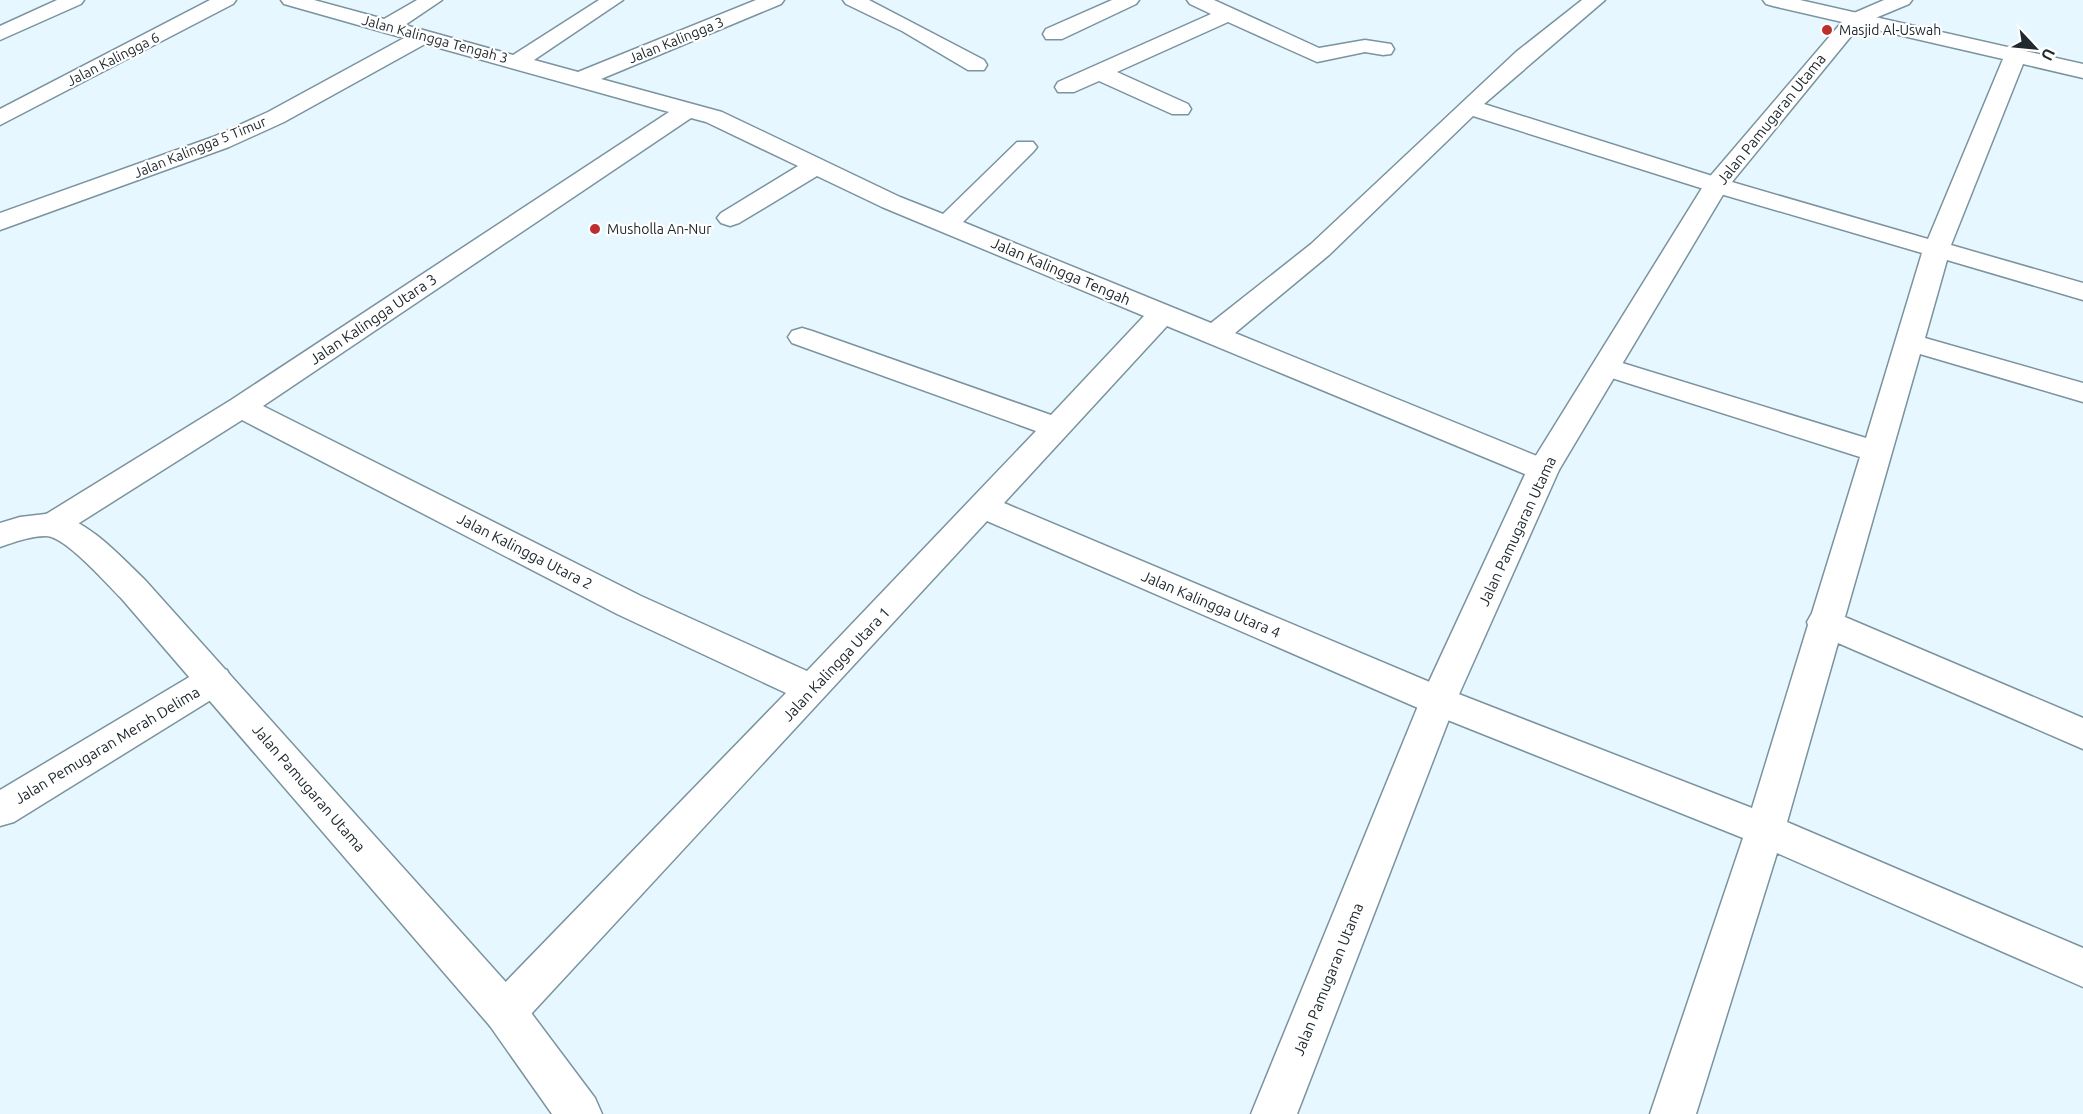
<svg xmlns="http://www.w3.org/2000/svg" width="2083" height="1114" font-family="Ubuntu,sans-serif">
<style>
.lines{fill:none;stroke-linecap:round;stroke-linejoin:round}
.street-casing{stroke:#7a939e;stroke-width:3}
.secondary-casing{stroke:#7a939e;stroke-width:3}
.street{fill:#fff;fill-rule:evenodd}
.secondary{fill:#fff;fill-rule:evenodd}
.poi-dot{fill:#bd2e2e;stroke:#fff;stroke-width:2}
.labels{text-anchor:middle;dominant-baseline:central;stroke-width:4.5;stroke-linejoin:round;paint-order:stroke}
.far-poi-label{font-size:14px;fill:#202a2e;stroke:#fff;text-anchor:start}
.far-street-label{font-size:14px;fill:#202a2e;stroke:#fff}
.street-label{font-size:15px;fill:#202a2e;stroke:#fff}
</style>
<rect width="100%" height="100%" fill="#e7f7ff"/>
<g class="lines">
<g class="street-casing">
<g id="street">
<polygon points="57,0 84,0 81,4 0,40 0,26"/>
<polygon points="210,0 236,0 233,4 0,125 0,109"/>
<path d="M281,0H314L384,19L417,0H442L405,25L513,55L599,0H623L534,60L578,72L756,0H784L781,4L601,79L722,112L900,197L943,214L1017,142H1033L1037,147L1033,152L963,222L1211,323L1311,244L1516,52L1582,0H1605L1484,104L1725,180L1928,239L2003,59L1773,6L1766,4L1763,0H1800L2083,64V78L2023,64L1951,245L2083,283V300L1947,260L1925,338L2083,383V402L1920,354L1845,617L2083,718V749L1838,643L1787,822L2083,948V987L1777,853L1696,1114H1650L1743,838L1425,711L987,521L520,1026L505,1032L490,1026L483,1012L490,998L786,693L617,614L242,420L65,532L54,535L43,532L38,524L43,516L231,400L669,112L425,44L284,122L229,147L0,230V213L213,137L268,112L404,38L284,4ZM1473,116L1707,190L1922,253L1866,438L1606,358L1596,361L1592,367L1596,373L1860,457L1812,613L1807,622L1808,625L1752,808L1451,691L1004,503L1167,326L1532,477L1543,481L1554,477L1559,470L1554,463L1235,333L1329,255ZM691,118L706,122L798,166L721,213L717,218L721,223L730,226L739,223L817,176L882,207L1144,316L1051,415L812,331L802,328L792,331L788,337L792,343L1036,431L807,671L641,596L263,406Z"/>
<polygon points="843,0 869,0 984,60 987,65 984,70 968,70 902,31 846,4"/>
<polygon points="1112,0 1139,0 1136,4 1062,39 1046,39 1043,34 1046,29"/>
<polygon points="1187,0 1214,0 1319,48 1365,40 1391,44 1394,49 1391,54 1383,55 1365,52 1317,62 1228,22 1117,72 1188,104 1191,109 1188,114 1172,114 1099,81 1074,92 1058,92 1055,87 1058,82 1211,14 1190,4"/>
<polygon points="214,666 227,670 232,680 227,690 14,822 0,826 0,790 201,670"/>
</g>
</g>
<g class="secondary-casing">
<g id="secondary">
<polygon points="1884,0 1912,0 1909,4 1861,24 1727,188 1559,470 1456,701 1297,1114 1251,1114 1420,701 1527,470 1707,180 1847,16"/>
<path d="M54,513C91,523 118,554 145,580L520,998L595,1098L602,1114H552L490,1026L121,598C107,584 65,536 46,536C30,536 15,542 0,547V523L20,517Z"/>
</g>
</g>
<use href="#street" class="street"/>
<use href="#secondary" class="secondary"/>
</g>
<g class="poi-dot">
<circle cx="1827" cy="30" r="6"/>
<circle cx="595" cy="229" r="6"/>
</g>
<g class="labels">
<g class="far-poi-label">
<text x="1839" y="30">Masjid Al-Uswah</text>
<text x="607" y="229">Musholla An-Nur</text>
</g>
<g class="far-street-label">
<text transform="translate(435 39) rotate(15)">Jalan Kalingga Tengah 3</text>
<text transform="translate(676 40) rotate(-22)">Jalan Kalingga 3</text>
<text transform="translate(113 59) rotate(-27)">Jalan Kalingga 6</text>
<text transform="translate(200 147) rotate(-22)">Jalan Kalingga 5 Timur</text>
</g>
<g class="street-label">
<text transform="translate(1771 119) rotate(-51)">Jalan Pamugaran Utama</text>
<text transform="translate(1061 271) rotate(23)">Jalan Kalingga Tengah</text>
<text transform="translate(373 319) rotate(-34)">Jalan Kalingga Utara 3</text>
<text transform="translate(1517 531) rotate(-65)">Jalan Pamugaran Utama</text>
<text transform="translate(525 551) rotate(27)">Jalan Kalingga Utara 2</text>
<text transform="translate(1211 604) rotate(23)">Jalan Kalingga Utara 4</text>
<text transform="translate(836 664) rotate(-47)">Jalan Kalingga Utara 1</text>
<text transform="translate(107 745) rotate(-31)">Jalan Pemugaran Merah Delima</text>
<text transform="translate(309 788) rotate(49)">Jalan Pamugaran Utama</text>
<text transform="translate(1328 979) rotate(-68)">Jalan Pamugaran Utama</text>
</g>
</g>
<g transform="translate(2035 48) rotate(116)" stroke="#ffffff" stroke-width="4.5" paint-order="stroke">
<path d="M0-4.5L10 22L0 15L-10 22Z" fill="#202a2e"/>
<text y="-9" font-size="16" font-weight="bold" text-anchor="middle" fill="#202a2e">U</text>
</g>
</svg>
